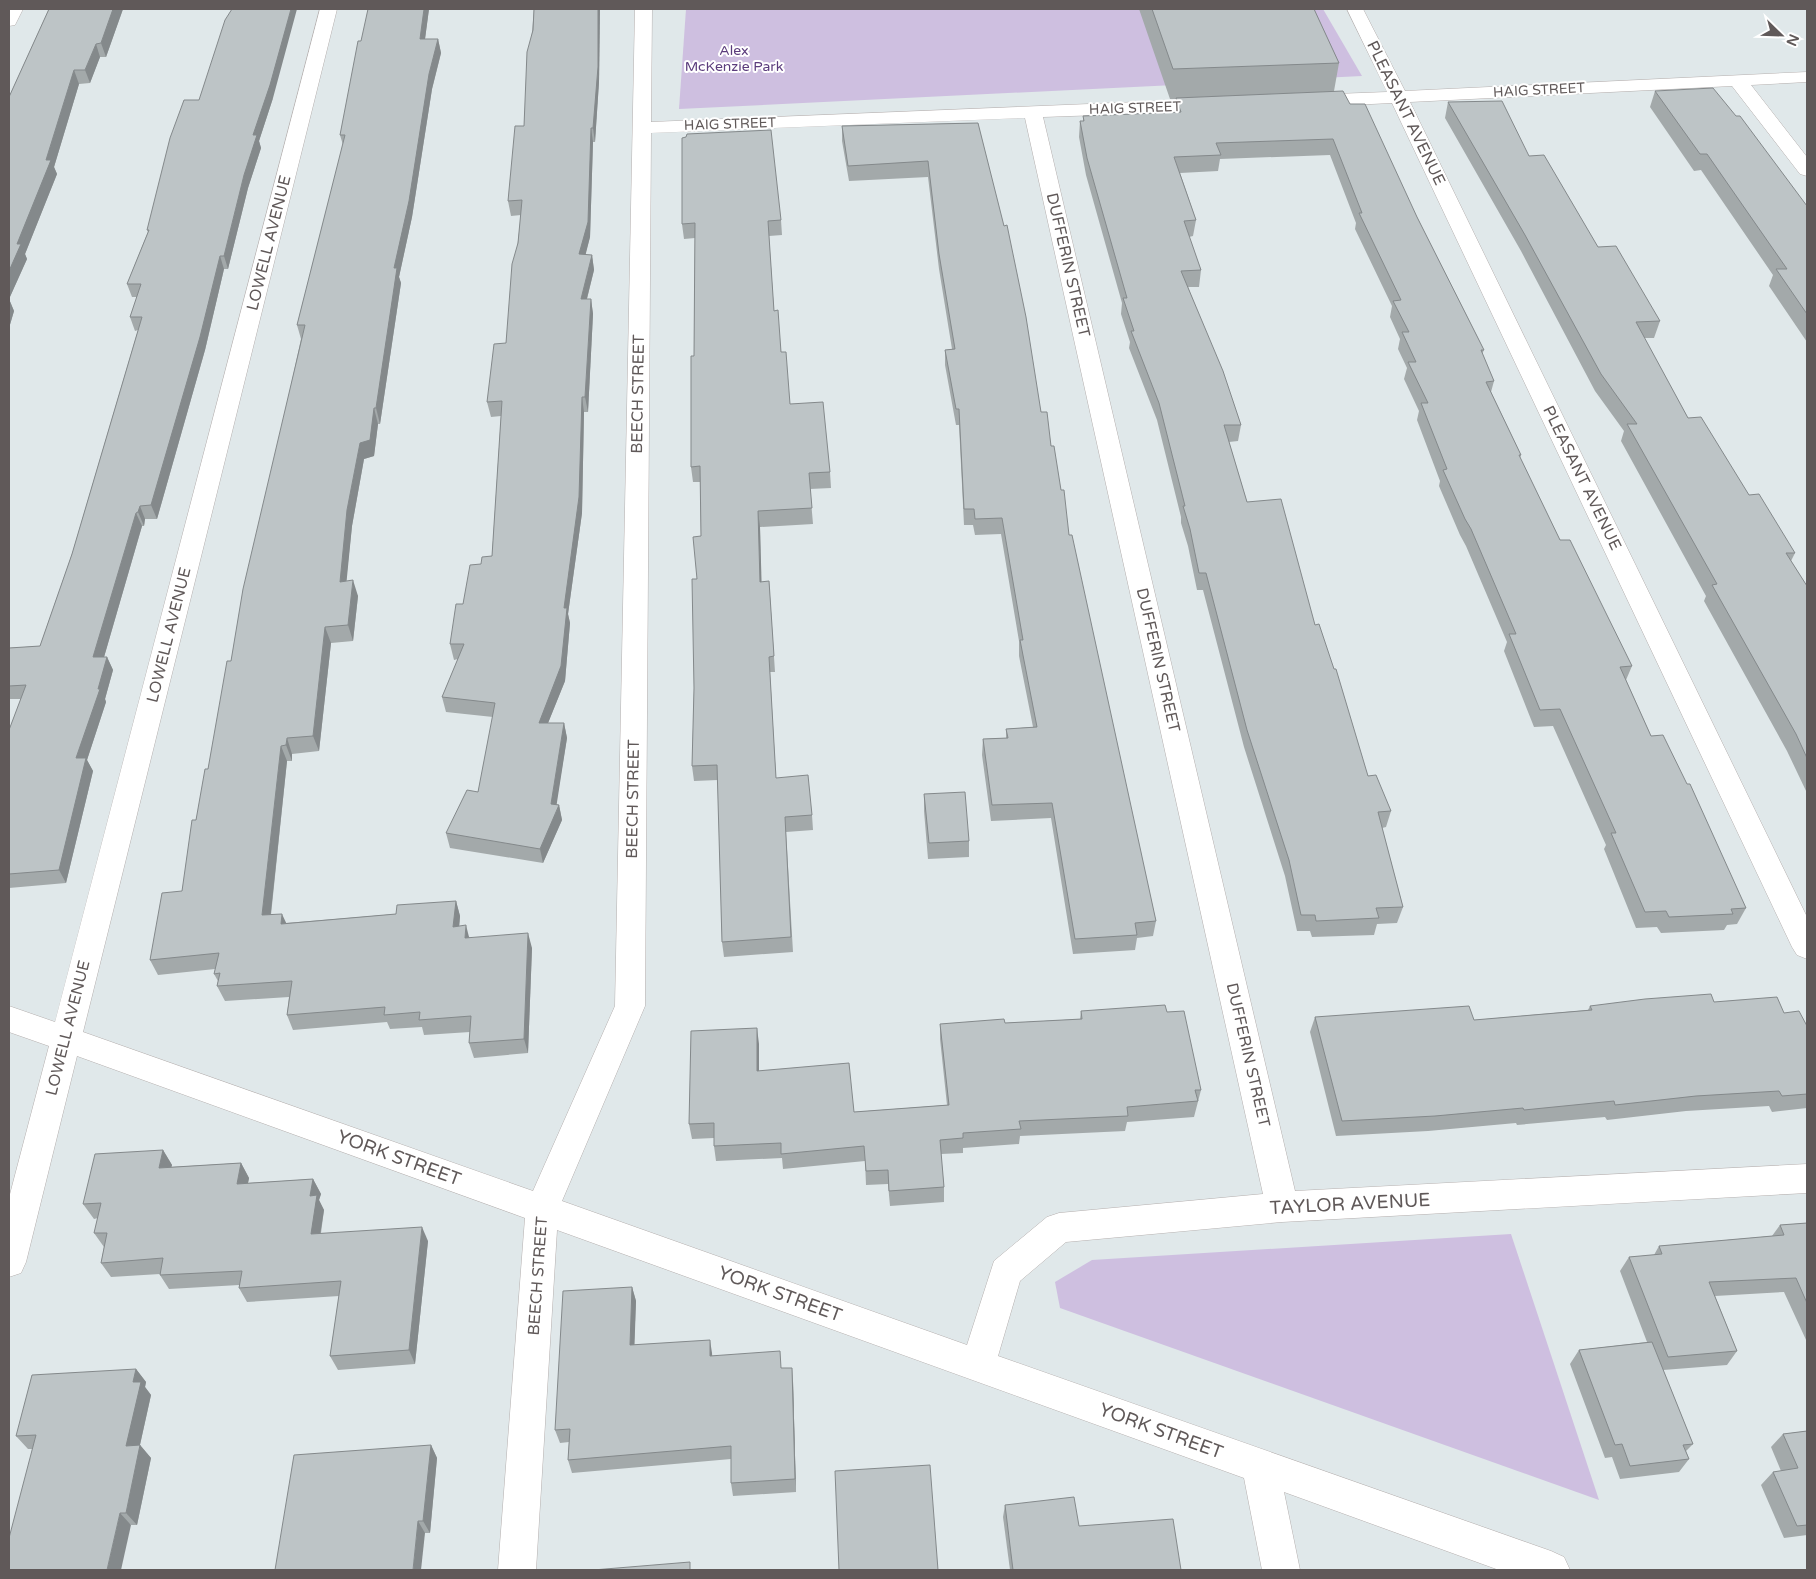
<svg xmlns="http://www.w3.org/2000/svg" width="1816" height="1579" font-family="'Varela Round',sans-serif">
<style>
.green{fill:#cebfe0}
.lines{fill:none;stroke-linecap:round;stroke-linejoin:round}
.street-casing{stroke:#b5afae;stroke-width:1}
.street{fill:#fff;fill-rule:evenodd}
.wall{fill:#a3a9aa}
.shaded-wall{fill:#84898b}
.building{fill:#bdc4c6;stroke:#84898b}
.labels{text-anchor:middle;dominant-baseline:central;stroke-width:4;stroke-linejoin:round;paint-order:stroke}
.far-park-label{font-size:14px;fill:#5b3c7c;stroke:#fff}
.far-street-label{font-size:14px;fill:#605959;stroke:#fff}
.street-label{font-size:16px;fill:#605959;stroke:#fff}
.near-street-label{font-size:19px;fill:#605959;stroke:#fff}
</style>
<rect width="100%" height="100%" fill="#e0e8ea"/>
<g class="green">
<polygon points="686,9 1323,9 1362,76 679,109"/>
<polygon points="1511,1234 1599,1500 1060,1308 1055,1282 1092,1260"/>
</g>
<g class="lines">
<g class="street-casing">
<g id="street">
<polygon points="9,9 23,9 15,25 9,26"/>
<path d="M320,9H337L83,1032L533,1191L615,1006L635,9H652L651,122L1211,99L1218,101L1220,105L1218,109L1211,111L1043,117L1295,1191L1807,1164V1193L1282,1222L1066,1242L1020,1281L998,1356L1551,1551L1564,1557L1570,1570H1499L1284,1492L1300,1570H1262L1244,1478L557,1230L536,1570H498L525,1218L77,1056L26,1262L21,1273L9,1277V1198L49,1046L9,1032V1006L55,1022ZM1025,118L1263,1194L1059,1213L1047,1217L994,1261L967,1345L562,1201L645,1006L651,133Z"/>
<polygon points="1347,9 1363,9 1405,91 1807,72 1807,82 1751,85 1807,157 1807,176 1800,174 1732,86 1410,102 1807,917 1807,959 1797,955 1792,947 1392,103 1309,107 1302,105 1300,101 1302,97 1309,95 1387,92"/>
</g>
</g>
<use href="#street" class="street"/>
</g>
<g class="wall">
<polygon points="49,9 123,9 106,57 100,57 90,83 79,84 54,167 57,174 25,254 27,259 9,299 14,311 9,328 9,97"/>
<polygon points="429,9 425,39 438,39 441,53 432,89 412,217 399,277 401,283 380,424 378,424 374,456 364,459 352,526 346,581 358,596 353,641 331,643 319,751 292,754 292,761 287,761 271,915 286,923 396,914 456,901 460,916 459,926 470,938 532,948 528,1053 474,1058 469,1043 470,1032 424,1035 422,1027 390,1029 387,1022 293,1030 287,1015 289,997 225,1001 217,986 218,981 214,974 215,969 158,975 150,960 182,891 196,820 208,769 231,661 301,339 297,325 343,145 340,135 361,41"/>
<polygon points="534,9 600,9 599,82 595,142 593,142 590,237 585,255 592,255 594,270 587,299 591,299 593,314 588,412 584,412 582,513 568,614 570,623 565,681 548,723 564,723 567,738 556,804 559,805 562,820 543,863 450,848 446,833 478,792 493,717 446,712 442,697 458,659 454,660 450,644 463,604 481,564 492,556 501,416 491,417 487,402 506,343 521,215 511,216 508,201 524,126"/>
<polygon points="1139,9 1314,9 1339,63 1334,91 1350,104 1417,217 1484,350 1482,354 1494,381 1491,392 1521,455 1520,458 1560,540 1632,666 1626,680 1651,736 1746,908 1737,924 1727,925 1724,930 1661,933 1657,927 1636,928 1604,849 1606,845 1553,726 1534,727 1504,651 1507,642 1466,546 1460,535 1439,486 1440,481 1417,420 1419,411 1404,379 1407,368 1398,349 1400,339 1390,317 1392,306 1355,229 1356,223 1330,155 1220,159 1218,171 1180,173 1196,220 1193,236 1189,237 1201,270 1199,287 1188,287 1241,425 1238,441 1229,442 1247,502 1315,625 1368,776 1391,811 1386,827 1382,828 1403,907 1397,923 1377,924 1374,935 1312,937 1310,931 1297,931 1285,876 1244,747 1203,590 1197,590 1188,546 1181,523 1181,517 1157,420 1129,348 1130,342 1121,314 1122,303 1086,175 1079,137 1080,121 1083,121 1083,116 1175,112 1176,99 1170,99"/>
<polygon points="1655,91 1807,206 1807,342 1769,286 1773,275 1701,170 1694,171 1650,107"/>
<polygon points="273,98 259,141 261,148 248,188 228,269 224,269 205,350 157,519 145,519 144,526 142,526 104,657 107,657 113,670 105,699 106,702 87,760 93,771 66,883 9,888 9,730 21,699 9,699 9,648 40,646 72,554 138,330 135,331 130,317 137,297 132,297 127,284 148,232 147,230"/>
<polygon points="1448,102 1529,156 1598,247 1660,321 1654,338 1644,338 1688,418 1795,553 1791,561 1807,586 1807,793 1787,751 1704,601 1706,596 1621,441 1624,431 1595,391 1521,251 1445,118"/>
<polygon points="978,123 1041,412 1051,446 1069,535 1156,921 1153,936 1137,938 1135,950 1073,954 1051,818 991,821 982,755 983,739 1006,738 1006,729 1033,727 1019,656 1019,641 1001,534 975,535 973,525 964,525 959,425 956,425 945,365 945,350 952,349 939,269 928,177 849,181 842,141 842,126"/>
<polygon points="682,138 781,220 782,235 769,236 774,311 790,404 830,472 831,488 810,489 813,524 760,527 761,582 769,581 775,672 770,672 776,778 812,815 813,830 786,832 793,952 724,957 722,942 718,780 694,781 692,766 697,579 701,536 700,482 693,482 691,467 694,356 695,238 684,239 682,224"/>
<polygon points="924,794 969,841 969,857 928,859 924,811"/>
<polygon points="1714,1002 1784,1013 1807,1026 1807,1108 1772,1112 1769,1106 1686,1111 1607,1120 1605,1117 1517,1125 1516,1123 1428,1131 1336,1136 1310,1032 1315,1017 1474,1020 1588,1010 1590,1006"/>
<polygon points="1081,1011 1167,1012 1201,1090 1194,1117 1127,1122 1125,1131 1020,1136 1019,1144 963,1148 963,1153 941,1154 944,1187 944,1202 890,1206 888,1184 866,1185 865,1161 783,1169 782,1158 716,1161 714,1146 714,1138 692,1139 689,1124 759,1044 759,1071 854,1112 947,1105 940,1039 940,1024 1005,1023 1080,1019"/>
<polygon points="163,1150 172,1165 171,1167 241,1163 249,1178 248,1183 313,1179 321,1194 319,1200 324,1210 321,1233 428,1241 415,1364 338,1370 330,1356 339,1296 247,1302 239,1288 239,1285 169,1289 160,1275 160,1274 111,1277 101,1263 104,1247 94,1233 98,1218 94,1219 83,1204"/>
<polygon points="1807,1223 1807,1342 1784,1292 1715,1296 1737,1351 1727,1365 1663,1370 1693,1444 1686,1451 1689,1459 1679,1472 1620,1479 1612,1457 1605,1458 1570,1364 1579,1350 1647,1342 1620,1271 1629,1257 1654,1255 1659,1246 1772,1236 1780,1225"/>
<polygon points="632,1287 636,1301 634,1345 712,1353 712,1356 782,1368 793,1381 796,1492 733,1496 731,1483 731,1459 572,1473 568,1460 569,1442 560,1443 555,1430"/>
<polygon points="136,1369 146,1382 145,1387 151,1395 140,1445 151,1458 137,1525 131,1525 33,1449 28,1449 16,1436"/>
<polygon points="1807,1431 1807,1535 1784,1538 1761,1485 1773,1472 1781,1471 1771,1447 1783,1434"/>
<polygon points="431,1445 437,1458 430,1533 425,1533 275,1570"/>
<polygon points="1005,1505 1079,1526 1181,1570 1010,1570 1003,1517"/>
</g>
<g class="shaded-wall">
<polygon points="113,9 123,9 106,57 101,43"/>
<polygon points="291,9 297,9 273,98 259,141 261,148 248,188 228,269 224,256 244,175 253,135"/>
<polygon points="424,9 429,9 423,54 420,39"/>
<polygon points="598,9 600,9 599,82 595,142 593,128"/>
<polygon points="438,39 441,53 432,89 412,217 399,277 401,283 380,424 376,408 394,268 429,74"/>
<polygon points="96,44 100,57 90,83 85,70"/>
<polygon points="74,70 79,84 54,167 57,174 25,254 27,259 9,299 14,311 9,328 9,271 17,244 46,160"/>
<polygon points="591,128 593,142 590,237 582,269 579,254"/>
<polygon points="592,255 594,270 583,314 581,299"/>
<polygon points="220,256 224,269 205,350 157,519 151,505"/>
<polygon points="591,299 593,314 588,412 585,397"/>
<polygon points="582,397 584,412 582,513 568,614 570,623 565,681 542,738 539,723 564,608"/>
<polygon points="374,408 378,424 374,456 364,459 352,526 345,597 340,582 347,510 360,443"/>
<polygon points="140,506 145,519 144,526 138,512"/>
<polygon points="758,511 760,527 762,597 760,582"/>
<polygon points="136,513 142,526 100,671 93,657"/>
<polygon points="353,580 358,596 353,641 348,625"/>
<polygon points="325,627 331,643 319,751 313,736"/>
<polygon points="107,657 113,670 105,699 106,702 87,760 93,771 66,883 59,870 76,758"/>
<polygon points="564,723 567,738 555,815 559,805 562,820 543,863 540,849 551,804"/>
<polygon points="287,738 292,754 292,761 286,745"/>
<polygon points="281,746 287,761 269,930 262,915"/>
<polygon points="456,901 460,916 458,942 453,927"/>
<polygon points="282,914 289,929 281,924"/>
<polygon points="466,925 470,941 465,938"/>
<polygon points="528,933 532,948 528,1053 524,1039"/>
<polygon points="757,1028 759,1044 759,1087 757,1071"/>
<polygon points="163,1150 172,1165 168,1182 159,1168"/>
<polygon points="241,1163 249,1178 245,1198 237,1184"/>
<polygon points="313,1179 321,1194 319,1200 324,1210 318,1248 311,1234 310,1196"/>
<polygon points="422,1227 428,1241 415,1364 409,1350"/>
<polygon points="632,1287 636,1301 634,1359 630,1345"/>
<polygon points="710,1340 712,1353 713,1369 710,1356"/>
<polygon points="792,1368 793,1381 796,1492 795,1479"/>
<polygon points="136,1369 146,1382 145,1387 151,1395 137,1458 126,1446 133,1382"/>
<polygon points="140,1445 151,1458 137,1525 126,1513"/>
<polygon points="431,1445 437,1458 430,1533 423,1521"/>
<polygon points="120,1513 131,1525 121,1570 107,1570"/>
<polygon points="418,1521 425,1533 421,1570 413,1570"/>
</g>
<g class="building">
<polygon points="49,9 113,9 101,43 96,44 85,70 74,70 46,160 51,160 17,244 21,244 9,271 9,97"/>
<polygon points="232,9 291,9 270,85 253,135 257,135 244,175 224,256 220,256 200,337 151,505 140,506 138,512 136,513 93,657 107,657 98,689 100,689 76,758 86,758 59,870 9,874 9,730 26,685 9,686 9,648 40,646 72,554 142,317 130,317 141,284 127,284 149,230 147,230 170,138 184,100 199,100 225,20"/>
<polygon points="368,9 424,9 420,39 438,39 429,74 409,201 394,268 397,268 376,408 374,408 370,440 360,443 347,510 340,582 353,580 348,625 325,627 313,736 287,738 286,745 281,746 262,915 282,914 281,924 396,914 397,905 456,901 453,927 466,925 465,938 528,933 524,1039 469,1043 471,1016 419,1020 420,1012 384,1015 385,1007 287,1015 292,981 217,986 220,973 214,974 219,953 150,960 162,893 182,891 192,820 196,820 205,769 208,769 227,661 231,661 243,589 305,325 297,325 345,135 340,135 358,41 361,41"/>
<polygon points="534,9 598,9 598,67 593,128 591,128 588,222 579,254 592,255 581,299 591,299 585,397 582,397 579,497 564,608 567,608 561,666 539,723 564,723 551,804 559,805 540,849 446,833 467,790 478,792 495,703 442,697 464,644 450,644 456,604 463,604 470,565 481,564 482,557 492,556 502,401 487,402 494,344 506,343 512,264 518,243 522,200 508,201 515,126 524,126 527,52 533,30"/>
<polygon points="1152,9 1314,9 1339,63 1173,69"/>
<polygon points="1713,88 1736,116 1740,116 1807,206 1807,314 1776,269 1787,269 1707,154 1700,154 1655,91"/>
<polygon points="1343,91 1350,104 1365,104 1417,217 1484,350 1481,350 1494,381 1486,382 1521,455 1519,455 1560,540 1570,540 1632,666 1620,667 1651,736 1663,735 1687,784 1690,784 1746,908 1731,909 1733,914 1669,917 1666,911 1645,912 1611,833 1616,833 1560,709 1540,710 1509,634 1516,634 1471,529 1465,519 1443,470 1447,469 1421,403 1428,403 1408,362 1416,362 1402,332 1409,332 1393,301 1401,300 1359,213 1362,213 1333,139 1216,143 1221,155 1174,157 1196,220 1184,221 1201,270 1181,271 1223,371 1241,425 1224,425 1247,502 1281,499 1315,625 1319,624 1334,669 1336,669 1368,776 1376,775 1391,811 1378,812 1403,907 1376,908 1379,918 1316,921 1315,915 1301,915 1289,860 1247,730 1206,573 1199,573 1190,529 1183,506 1185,506 1159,403 1131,331 1134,331 1123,298 1127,298 1087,158 1080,121 1084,121 1083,116 1181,112 1176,98"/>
<polygon points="1502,101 1529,156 1544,155 1598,247 1616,246 1660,321 1636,322 1688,418 1701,417 1749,495 1759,494 1795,553 1786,553 1807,586 1807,758 1796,734 1712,585 1717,584 1627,424 1637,424 1601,374 1525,235 1448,102"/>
<polygon points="978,123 1004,226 1007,225 1026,317 1041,412 1047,412 1051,446 1054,446 1061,490 1064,490 1069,535 1072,535 1156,921 1135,923 1137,935 1075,939 1052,803 992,805 983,739 1008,738 1006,729 1037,727 1020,640 1023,640 1002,518 975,519 974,509 964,509 959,409 956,409 945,350 955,349 939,254 928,161 848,166 842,126"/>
<polygon points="771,130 781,220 768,221 774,311 778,310 781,352 786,352 790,404 823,402 830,472 809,473 812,508 758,511 760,582 769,581 774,656 769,657 776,778 808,775 812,815 785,817 791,937 722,942 717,765 692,766 694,688 692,579 697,579 693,537 701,536 700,466 691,467 691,356 694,356 695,223 682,224 682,138 686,137 687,134"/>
<polygon points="965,792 969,841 929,843 924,794"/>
<polygon points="1711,994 1714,1002 1777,997 1784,1013 1799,1011 1807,1026 1807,1094 1782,1096 1779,1091 1696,1096 1615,1105 1614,1101 1524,1110 1523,1108 1435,1116 1342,1121 1315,1017 1469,1006 1474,1020 1592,1010 1590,1006 1645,999"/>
<polygon points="1165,1005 1167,1012 1184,1011 1201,1090 1195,1090 1198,1101 1127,1107 1128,1116 1019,1121 1021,1129 963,1133 963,1138 940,1140 944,1187 889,1191 888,1170 866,1171 864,1146 781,1154 781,1143 714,1146 714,1123 689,1124 691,1031 757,1028 757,1071 849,1063 854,1112 949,1105 940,1024 1004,1019 1005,1023 1082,1019 1081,1011"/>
<polygon points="163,1150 159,1168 241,1163 237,1184 313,1179 310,1196 317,1195 311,1234 422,1227 409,1350 330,1356 341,1281 239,1288 242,1271 160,1275 163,1258 101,1263 107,1233 94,1233 101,1203 83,1204 95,1154"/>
<polygon points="1807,1223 1807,1303 1796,1278 1709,1282 1737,1351 1668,1357 1629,1257 1662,1254 1659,1246 1784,1235 1780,1225"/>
<polygon points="632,1287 630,1345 710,1340 710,1356 780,1351 781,1368 792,1368 795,1479 731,1483 731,1446 568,1460 570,1429 555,1430 563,1291"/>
<polygon points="1652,1342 1693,1444 1683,1445 1689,1459 1630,1466 1622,1444 1615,1445 1579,1350"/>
<polygon points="136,1369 133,1382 141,1382 126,1446 140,1445 126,1513 120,1513 107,1570 9,1570 9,1538 36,1435 16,1436 32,1375"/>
<polygon points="1807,1431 1807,1525 1797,1526 1773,1472 1798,1468 1783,1434"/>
<polygon points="431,1445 423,1521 418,1521 413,1570 275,1570 294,1455"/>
<polygon points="930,1465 938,1570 839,1570 835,1471"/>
<polygon points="1074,1497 1079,1526 1173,1519 1181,1570 1013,1570 1005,1505"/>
<polygon points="690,1562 690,1570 593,1570"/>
</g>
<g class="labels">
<g class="far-park-label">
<text x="734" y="50">Alex<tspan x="734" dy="16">McKenzie Park</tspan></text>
</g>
<g class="far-street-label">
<text transform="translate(1539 90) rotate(-3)">HAIG STREET</text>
<text transform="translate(1135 108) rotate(-2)">HAIG STREET</text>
<text transform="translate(730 124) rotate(-2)">HAIG STREET</text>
</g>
<g class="street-label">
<text transform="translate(1406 113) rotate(64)">PLEASANT AVENUE</text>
<text transform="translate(269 243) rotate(-76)">LOWELL AVENUE</text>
<text transform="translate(1068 265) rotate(77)">DUFFERIN STREET</text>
<text transform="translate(638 394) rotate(-89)">BEECH STREET</text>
<text transform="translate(1582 478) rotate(64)">PLEASANT AVENUE</text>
<text transform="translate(169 635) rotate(-76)">LOWELL AVENUE</text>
<text transform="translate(1158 660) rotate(77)">DUFFERIN STREET</text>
<text transform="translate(633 799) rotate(-89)">BEECH STREET</text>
<text transform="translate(68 1028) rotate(-76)">LOWELL AVENUE</text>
<text transform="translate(1248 1055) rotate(77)">DUFFERIN STREET</text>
<text transform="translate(538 1276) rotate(-86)">BEECH STREET</text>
</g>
<g class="near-street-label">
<text transform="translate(399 1158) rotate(20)">YORK STREET</text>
<text transform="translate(1350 1204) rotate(-3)">TAYLOR AVENUE</text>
<text transform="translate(780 1294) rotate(20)">YORK STREET</text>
<text transform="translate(1161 1431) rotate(20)">YORK STREET</text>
</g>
</g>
<rect width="1816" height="1579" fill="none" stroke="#605959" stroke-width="20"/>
<g transform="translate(1781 35) rotate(113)" stroke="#ffffff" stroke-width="4" paint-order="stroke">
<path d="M0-4L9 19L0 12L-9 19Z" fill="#605959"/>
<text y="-8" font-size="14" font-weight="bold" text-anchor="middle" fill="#605959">N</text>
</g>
</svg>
